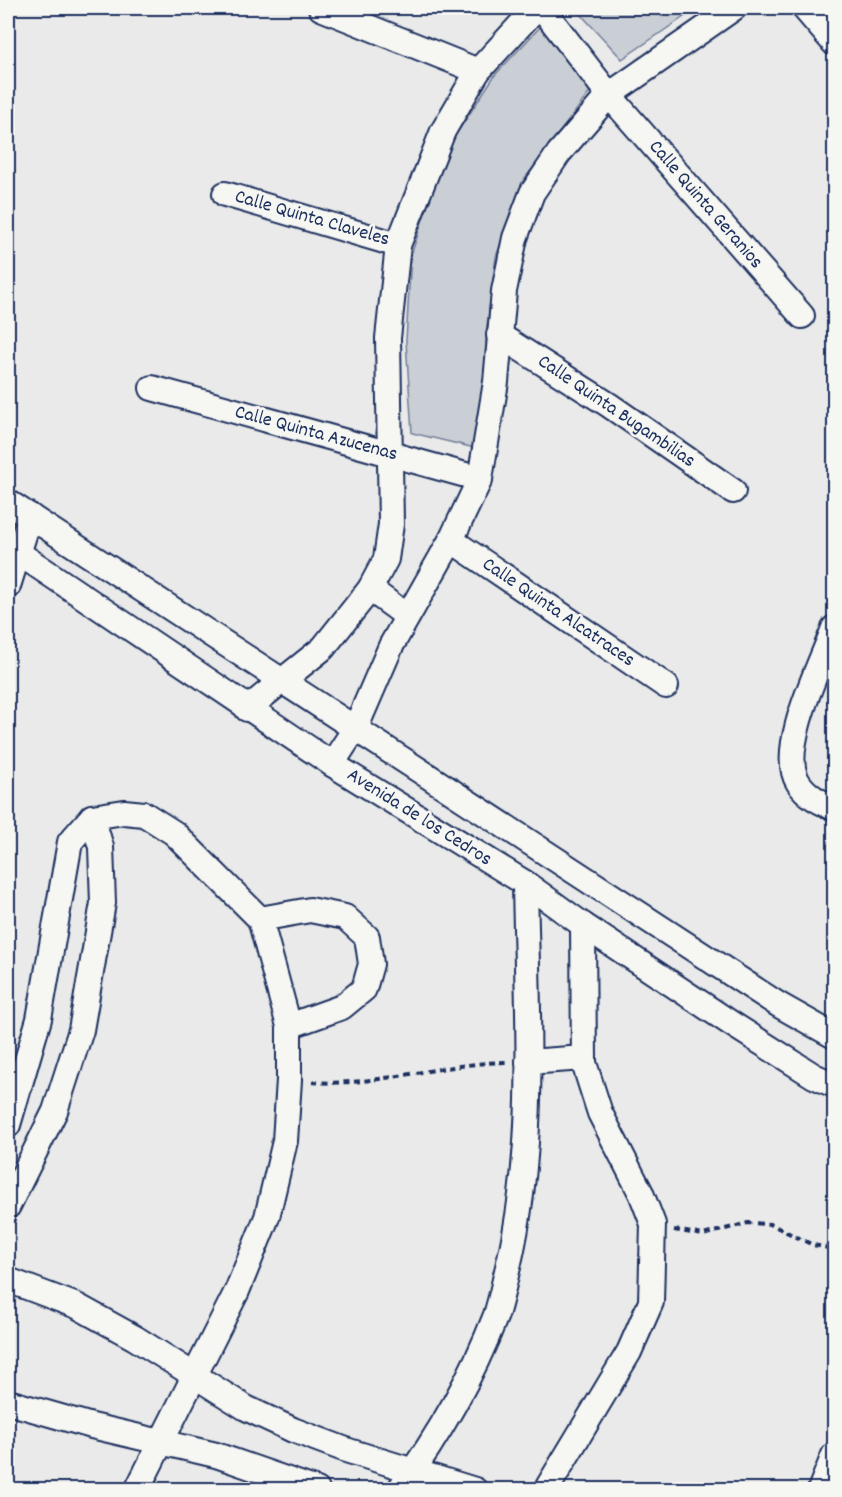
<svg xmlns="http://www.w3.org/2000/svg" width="842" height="1497" font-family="Dekko,sans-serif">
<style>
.green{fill:#caced5;stroke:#727e9a;stroke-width:1.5}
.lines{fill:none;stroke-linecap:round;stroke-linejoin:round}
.minor-casing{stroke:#1b2f5e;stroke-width:28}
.path{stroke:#1b2f5e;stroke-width:4;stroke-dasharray:6 4.5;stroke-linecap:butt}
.minor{stroke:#f6f6f2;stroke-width:24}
.labels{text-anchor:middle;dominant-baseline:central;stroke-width:5;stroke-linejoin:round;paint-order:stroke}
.street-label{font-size:20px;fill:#1b2f5e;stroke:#f6f6f2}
</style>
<rect width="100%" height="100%" fill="#e9eae9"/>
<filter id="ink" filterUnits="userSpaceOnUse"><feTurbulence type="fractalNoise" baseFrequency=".0167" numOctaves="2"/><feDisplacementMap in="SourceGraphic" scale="12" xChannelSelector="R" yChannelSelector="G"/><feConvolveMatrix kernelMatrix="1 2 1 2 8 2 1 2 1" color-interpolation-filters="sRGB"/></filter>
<g filter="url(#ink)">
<g class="green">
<polygon points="575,8 697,8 622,59"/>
<polygon points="542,25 590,92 522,182 496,257 487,325 483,398 475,448 412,433 406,341 411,255 447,148 495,75"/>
</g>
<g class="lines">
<g class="minor-casing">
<g id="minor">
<polyline points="321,8 478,71"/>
<polyline points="542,8 609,95 802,316"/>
<polyline points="804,8 834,43"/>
<polyline points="225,194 398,245"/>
<polyline points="499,335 609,405 733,491"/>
<polyline points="152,388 480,479"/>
<polyline points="8,502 779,1005 834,1036"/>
<polyline points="451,540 666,686"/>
<polyline points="8,546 332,764 525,883 583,925 732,1024 814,1076 834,1085"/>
<polyline points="8,586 30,516"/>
<polyline points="370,589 407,616"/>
<path d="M834,628C822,662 777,749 798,782C807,796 820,802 834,808"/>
<polyline points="247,709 323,648 370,589 386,559 391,524 388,338 398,245 443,131 478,71 536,8"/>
<polyline points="332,764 356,727 391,646 451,540 480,479 496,382 504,291 515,238 532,193 559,153 609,95 734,8"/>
<polyline points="260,919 310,910 345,917 367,937 371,964 364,989 342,1007 289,1026"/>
<polyline points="528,1062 584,1058"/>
<polyline points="8,1125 39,1019 70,842 92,817"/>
<polyline points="8,1206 55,1111 81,1030 103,903 101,847 92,817 124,812 144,814 174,833 260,919 289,1026 289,1080 285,1141 267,1217 237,1291 137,1490"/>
<polyline points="8,1280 77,1306 135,1338 246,1408 293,1430 349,1451 475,1490"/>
<polyline points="8,1402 92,1426 216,1455 317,1490"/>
<path d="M399,1490C438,1437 472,1377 496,1315C501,1300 504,1283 508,1267C538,1142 527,1011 525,883"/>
<polyline points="546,1490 629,1352 651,1302 653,1224 641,1193 600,1113 584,1063 583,925"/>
<polyline points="820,1490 834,1455"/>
</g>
</g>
<g class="path">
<path d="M312,1082C377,1087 441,1063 507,1062"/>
<polyline points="674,1230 703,1235 748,1223 770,1224 813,1245 834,1249"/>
</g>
<use href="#minor" class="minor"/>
</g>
</g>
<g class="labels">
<g class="street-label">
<text transform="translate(705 205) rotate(49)">Calle Quinta Geranios</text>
<text transform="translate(312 219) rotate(16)">Calle Quinta Claveles</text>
<text transform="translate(616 412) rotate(34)">Calle Quinta Bugambilias</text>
<text transform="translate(316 434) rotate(15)">Calle Quinta Azucenas</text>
<text transform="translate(558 613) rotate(34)">Calle Quinta Alcatraces</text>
<text transform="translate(419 818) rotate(32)">Avenida de los Cedros</text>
</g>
</g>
<rect width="842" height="1497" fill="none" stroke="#f6f6f2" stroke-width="30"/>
<rect x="15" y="15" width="812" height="1467" fill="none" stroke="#1b2f5e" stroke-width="2" filter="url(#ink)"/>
</svg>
